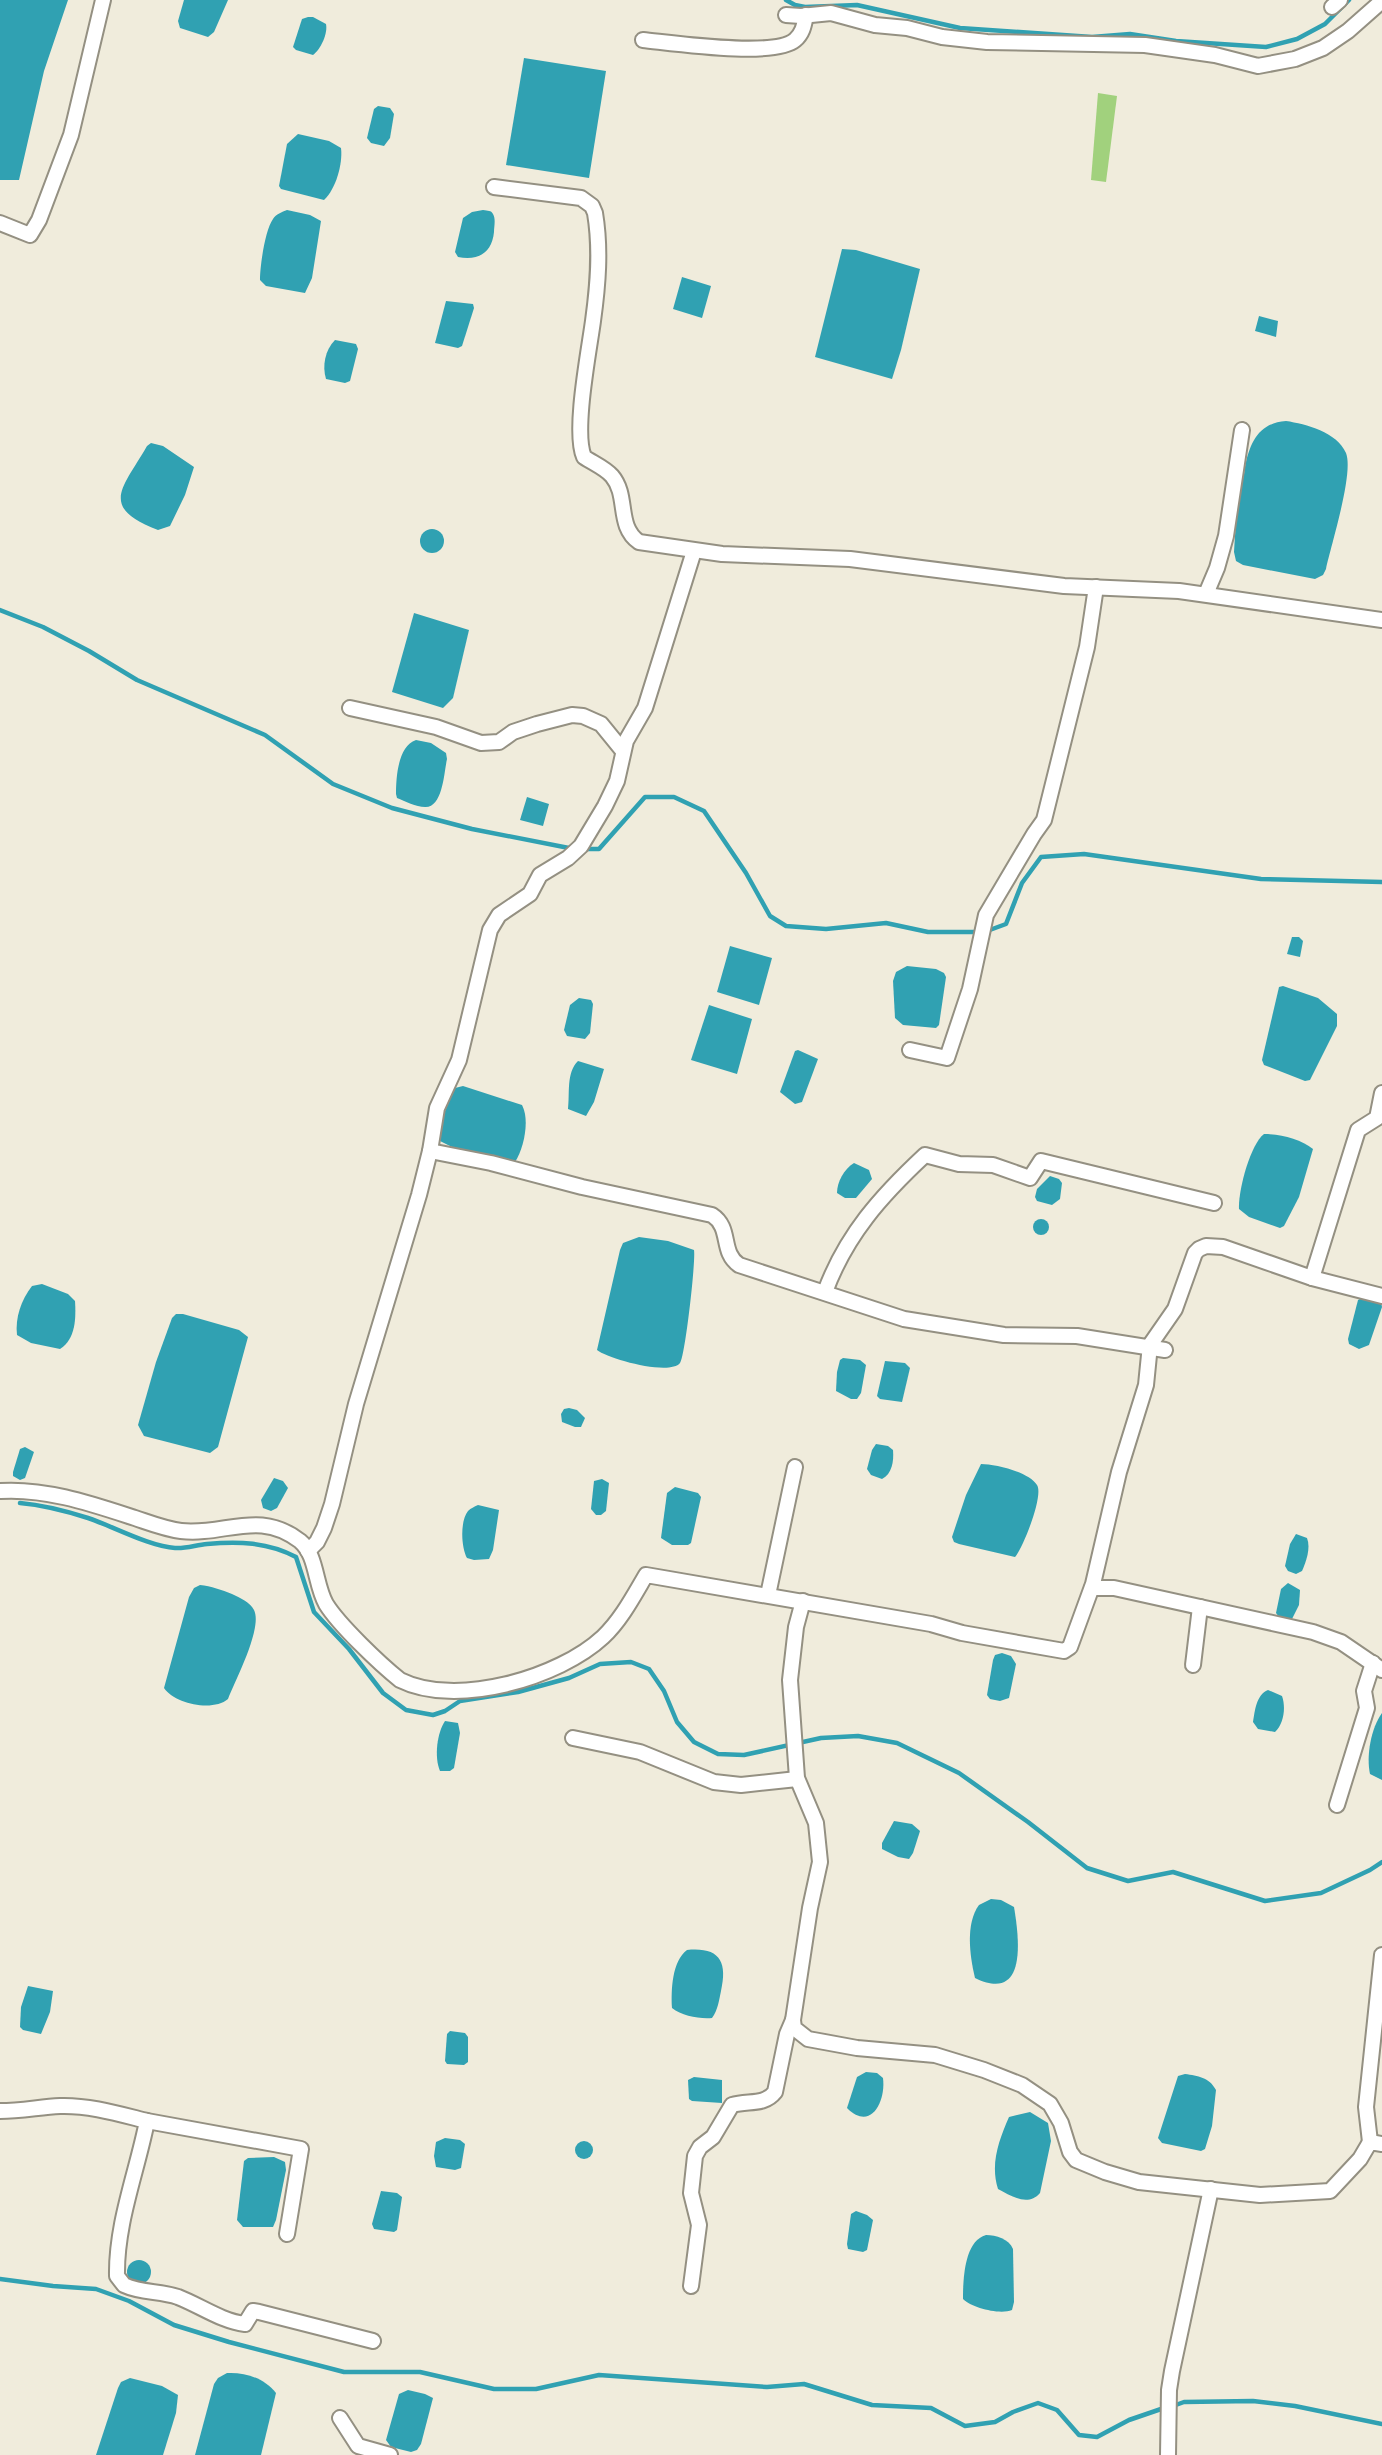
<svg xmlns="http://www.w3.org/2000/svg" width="1382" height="2455" font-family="'PT Sans Narrow',sans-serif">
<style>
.green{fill:#a1d17d}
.water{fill:#30a1b2}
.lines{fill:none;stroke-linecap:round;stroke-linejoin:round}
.stream{stroke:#30a1b2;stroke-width:4.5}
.street-casing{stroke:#949082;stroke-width:18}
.street{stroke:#fff;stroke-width:14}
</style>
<rect width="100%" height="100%" fill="#f0ecdc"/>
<polygon class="green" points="1098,93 1117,96 1106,182 1091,180"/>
<g class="water">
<polygon points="0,0 68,0 44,71 19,180 0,180"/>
<polygon points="184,0 228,0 214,32 208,37 180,28 178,21"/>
<path d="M308,17H313L326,24C328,33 321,49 313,55L296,50L293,47L302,19Z"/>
<polygon points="524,58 606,71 589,178 506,165"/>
<polygon points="378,106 390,108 394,114 390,138 384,146 371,143 367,138 374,109"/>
<path d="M298,134L329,141L341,148C343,163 336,189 324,200L281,189L279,186L287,144Z"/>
<path d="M287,210L310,215L321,221L312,278L305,293L266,286L260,280C260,266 265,230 273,219C276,214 282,212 287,210Z"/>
<path d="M483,210C488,211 491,210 493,214C496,219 494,227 494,232C492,253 478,261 458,257L455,252L463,218L472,212Z"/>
<polygon points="842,249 856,250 920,269 901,350 892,379 815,357"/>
<polygon points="682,277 711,286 702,318 673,309"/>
<polygon points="446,301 473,304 474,308 462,346 458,348 435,343"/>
<polygon points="1259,316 1278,321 1276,337 1255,331"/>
<path d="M335,340L356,344L358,349L350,381L345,383L326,379C322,366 325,350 335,340Z"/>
<path d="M1286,421C1306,424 1337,432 1346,453C1354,473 1331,545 1326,569L1323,575L1315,579L1243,565L1236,561L1234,552L1238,487C1244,481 1244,474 1245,467C1250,442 1259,423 1286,421Z"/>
<path d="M151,443L163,446L194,467L185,495L170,526L158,530C98,507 123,488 147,446Z"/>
<circle cx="432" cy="541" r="12"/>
<polygon points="414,613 469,630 453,698 443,708 392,692"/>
<path d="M416,740L431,743L446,753L447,759C444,772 443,808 425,807C416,807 405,801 397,798L396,794C396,777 398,746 416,740Z"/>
<polygon points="527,797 549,804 543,826 520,820"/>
<polygon points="1292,937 1299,937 1303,941 1300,957 1287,954"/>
<polygon points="730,946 772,958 759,1005 717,992"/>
<polygon points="907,966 936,969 944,973 946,977 939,1025 936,1028 903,1025 895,1018 893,981 896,972"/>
<polygon points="1283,986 1318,998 1337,1014 1337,1026 1310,1080 1305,1081 1264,1065 1262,1060 1279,987"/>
<polygon points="579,998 591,1000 593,1004 590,1033 585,1039 567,1036 564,1030 570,1005"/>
<polygon points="709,1005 752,1019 737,1074 691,1060"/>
<polygon points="798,1050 818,1059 802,1102 795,1104 780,1092 795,1051"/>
<path d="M578,1061L604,1069L594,1102L586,1116L568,1109C570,1093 566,1073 578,1061Z"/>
<path d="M463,1086L522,1105C530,1120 524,1148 515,1162L454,1148L440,1141C439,1123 447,1104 455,1088Z"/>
<path d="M1264,1134C1280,1134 1301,1139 1313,1149L1299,1197L1284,1226L1280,1228L1249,1217L1239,1209C1238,1191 1250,1145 1264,1134Z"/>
<path d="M854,1163L869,1170L872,1179L856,1198H845L837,1193C837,1182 844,1169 854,1163Z"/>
<polygon points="1050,1176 1059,1179 1062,1183 1060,1199 1052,1205 1037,1201 1035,1197 1037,1189"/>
<circle cx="1041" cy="1227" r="8"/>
<path d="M639,1237L668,1241L694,1250C696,1260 685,1357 680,1363C670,1376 608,1359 597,1350L620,1250L623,1243Z"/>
<path d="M42,1284L68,1294L75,1301C76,1317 76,1339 60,1349L31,1343L17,1335C15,1318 21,1300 32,1286Z"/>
<polygon points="1364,1297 1381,1302 1382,1307 1369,1345 1359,1349 1349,1344 1348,1339 1358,1300"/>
<polygon points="176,1314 183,1314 239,1330 248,1337 218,1447 210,1453 144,1436 138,1425 156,1362 172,1318"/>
<polygon points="843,1358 860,1360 866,1365 861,1393 857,1399 851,1399 836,1391 837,1372 840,1360"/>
<polygon points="885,1361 905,1363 910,1368 902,1402 880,1399 877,1396"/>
<polygon points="569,1408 577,1410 585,1418 581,1427 575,1427 562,1422 561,1414 564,1409"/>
<path d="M876,1444L888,1446L893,1450C894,1461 892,1474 882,1479L871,1475L867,1469L872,1450Z"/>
<polygon points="25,1447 34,1452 25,1478 20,1480 13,1476 13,1472 20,1449"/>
<path d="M981,1464C995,1464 1029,1472 1037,1485C1044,1495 1023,1548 1015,1557L959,1544L954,1542L952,1537L966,1495Z"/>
<polygon points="274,1478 283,1481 288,1488 277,1508 271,1511 263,1508 261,1500"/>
<polygon points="602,1479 609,1483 606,1511 601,1515 596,1515 591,1509 594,1481"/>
<polygon points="675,1487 698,1493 701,1497 691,1543 688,1545 672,1545 661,1538 667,1493"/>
<path d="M478,1505L499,1510L493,1550L489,1559L474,1560L467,1558C461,1547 460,1521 468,1511C471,1508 474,1507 478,1505Z"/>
<path d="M1296,1534L1307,1538C1311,1548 1306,1562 1302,1571L1296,1574L1288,1571L1285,1566L1290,1544Z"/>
<polygon points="1288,1583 1300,1590 1299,1605 1292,1619 1279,1617 1276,1613 1281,1589"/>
<path d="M200,1585C211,1586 222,1590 232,1594C240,1598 250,1602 254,1610C263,1628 235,1681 228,1699C213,1712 175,1704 164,1688L189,1597L194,1588Z"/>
<polygon points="1002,1653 1011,1656 1016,1664 1009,1698 1000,1701 990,1699 987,1695 993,1660 995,1655"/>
<path d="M1268,1690L1282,1696C1286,1707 1284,1724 1275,1732L1258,1729L1253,1722C1255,1711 1256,1695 1268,1690Z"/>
<path d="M1382,1713V1780L1370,1774C1366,1756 1371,1728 1382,1713Z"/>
<path d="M445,1721L458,1723L460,1733L454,1768L450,1771H440C434,1757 437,1733 445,1721Z"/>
<polygon points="894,1821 912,1824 920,1831 913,1853 909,1859 898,1857 882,1849 882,1843"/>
<path d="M991,1899L1001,1900L1014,1907C1019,1937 1028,2004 975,1978C970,1957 965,1924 979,1905Z"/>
<path d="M687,1950C719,1947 728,1961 721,1991C719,2000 718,2010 712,2018C699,2019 682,2016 672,2008C671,1990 672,1961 687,1950Z"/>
<polygon points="28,1986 53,1991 50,2012 41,2034 23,2030 20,2027 21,2007"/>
<polygon points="450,2031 465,2033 468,2037 468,2062 464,2065 447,2064 445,2061 447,2034"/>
<path d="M866,2072L877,2073L883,2078C886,2101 871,2132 847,2108L857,2077Z"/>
<path d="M1185,2074C1198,2076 1209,2077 1216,2090L1212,2126L1205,2149L1201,2151L1162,2143L1158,2138L1178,2076Z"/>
<polygon points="694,2077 722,2080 722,2103 692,2101 689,2099 688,2080"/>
<path d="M1030,2112L1048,2123L1051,2141L1040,2193C1028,2207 1011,2196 998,2189C990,2164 999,2140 1009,2117Z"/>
<polygon points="445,2138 460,2140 465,2144 461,2168 455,2170 436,2167 434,2156 436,2142"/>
<circle cx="584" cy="2150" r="9"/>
<polygon points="274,2157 285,2162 286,2170 276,2220 273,2227 243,2227 237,2220 244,2161 248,2158"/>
<polygon points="381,2191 397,2193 402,2197 397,2230 394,2232 374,2229 372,2224"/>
<polygon points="856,2211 867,2215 873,2220 867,2250 863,2252 848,2249 847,2244 851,2214"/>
<path d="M986,2235C996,2235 1009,2239 1013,2249L1014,2302L1012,2310C1000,2315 972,2308 963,2299C963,2280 964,2241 986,2235Z"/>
<circle cx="139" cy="2272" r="12"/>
<path d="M227,2373C245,2372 264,2378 276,2393L261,2455H195L214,2384L218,2378Z"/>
<polygon points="130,2378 162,2386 178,2395 176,2413 163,2455 96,2455 118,2388 121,2382"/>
<polygon points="408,2390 425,2394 433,2398 421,2444 417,2450 411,2452 391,2447 386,2440 399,2394"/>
</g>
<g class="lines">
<g class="stream">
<polyline points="786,0 795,5 805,7 857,5 960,28 1092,37 1130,34 1176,41 1266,47 1297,39 1325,24 1349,0"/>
<polyline points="0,610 43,627 89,651 137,680 265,735 333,784 392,808 472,829 574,849"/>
<polyline points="582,849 599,849 645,797 674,797 704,811 746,873 770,916 786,926 826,929 886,923 928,932 978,932"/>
<polyline points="987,931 1006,924 1022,883 1041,857 1084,854 1261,879 1382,882"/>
<path d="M20,1503C43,1505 66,1511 88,1518C112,1526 151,1547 175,1548C185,1549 196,1545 207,1544C238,1541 268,1542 296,1557L314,1612L349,1649L383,1693L406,1710L433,1715L445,1711L460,1701L518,1692L569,1678L600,1664L631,1662L649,1669L664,1691L677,1722L694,1742L718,1754L744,1755L821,1738L858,1736L897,1743L959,1773L1028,1822L1087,1868L1128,1881L1173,1872L1265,1901L1321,1893L1370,1870L1382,1862"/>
<polyline points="0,2279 53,2286 96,2289 129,2301 174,2325 229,2342 344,2372 420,2372 494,2389 536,2389 599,2375 767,2387 804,2384 872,2405 931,2408 965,2426 995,2422 1013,2412 1038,2403 1057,2410 1079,2435 1097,2437 1129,2420 1164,2408"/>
<polyline points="1173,2406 1184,2402 1253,2401 1295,2406 1382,2424"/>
</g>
<g class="street-casing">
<g id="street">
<polyline points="1332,7 1340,0"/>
<polyline points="786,15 801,16 831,13 875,25 907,28 942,37 987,42 1145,45 1215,55 1258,66 1295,59 1323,48 1348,31 1382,1"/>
<path d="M643,40C673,43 774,58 795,40C803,33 804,25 806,15"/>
<path d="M494,187L581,198L592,206L595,213C601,249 598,285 593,321C589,351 573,432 584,457C593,463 605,468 612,476C629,496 616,526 639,542L722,554L850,559L1064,586L1179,591L1382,620"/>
<polyline points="0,223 30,235 39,220 71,135 103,0"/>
<polyline points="1206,594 1217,568 1226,536 1242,430"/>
<polyline points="350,708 436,727 481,743 499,742 513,732 537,724 572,715 583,716 601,724 623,751"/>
<polyline points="910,1050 947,1058 970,989 986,915 1034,834 1044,820 1087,647 1096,587"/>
<path d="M430,1151L491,1163L582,1187L712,1215C732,1228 720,1252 739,1265L904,1319L1004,1335L1077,1336L1165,1350"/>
<polyline points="1312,1278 1358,1130 1377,1118 1382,1093"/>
<path d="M825,1292C846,1235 881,1196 925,1155L959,1164L993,1165L1030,1178L1041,1161L1214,1203"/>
<path d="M0,1491C46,1488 92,1504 135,1518C150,1523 165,1529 181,1531C225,1536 259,1509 300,1541C317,1555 315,1585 326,1604C339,1625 380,1664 400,1680C456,1708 559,1678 603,1637C621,1620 633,1597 646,1575L931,1624L962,1633L1064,1651L1070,1647L1093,1584L1119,1472L1146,1385L1150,1345L1175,1309L1195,1253L1199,1249L1206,1246L1223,1247L1312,1278L1382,1296"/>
<polyline points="308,1551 317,1542 324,1528 332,1504 356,1404 419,1195 430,1151 437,1108 459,1060 490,930 499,915 530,894 540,875 568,858 581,846 605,806 617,781 626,741 645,708 694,551"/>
<polyline points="1092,1588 1114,1588 1313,1632 1341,1642 1382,1670"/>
<polyline points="768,1595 795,1467"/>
<polyline points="803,1601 796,1627 790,1680 797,1778 816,1823 820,1862 810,1908 793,2020 794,2028 808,2039 857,2048 935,2055 984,2070 1022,2085 1050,2104 1061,2123 1070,2152 1076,2160 1105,2172 1139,2182 1260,2195 1330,2191 1360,2159 1370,2142 1382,2144"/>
<polyline points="1193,1665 1200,1607"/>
<polyline points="573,1738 640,1752 714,1782 741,1785 797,1779"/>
<polyline points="1337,1805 1367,1708 1364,1691 1373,1663"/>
<path d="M0,2111C21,2111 40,2107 60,2106C89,2105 119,2114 147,2121C137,2172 116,2223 117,2276L124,2285C141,2293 160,2291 178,2297C201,2306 221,2321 245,2324L253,2311L259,2312L373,2341"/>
<polyline points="147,2121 301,2149 287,2234"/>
<polyline points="1370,2142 1366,2107 1382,1955"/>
<path d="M691,2286L699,2225L691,2193L695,2156L700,2147L713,2137L732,2105C748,2100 764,2106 775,2092L787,2034L793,2020"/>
<polyline points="340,2418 358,2446 390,2455"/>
<polyline points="1168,2455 1169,2390 1172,2371 1211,2189"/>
</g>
</g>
<use href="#street" class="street"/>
</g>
</svg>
